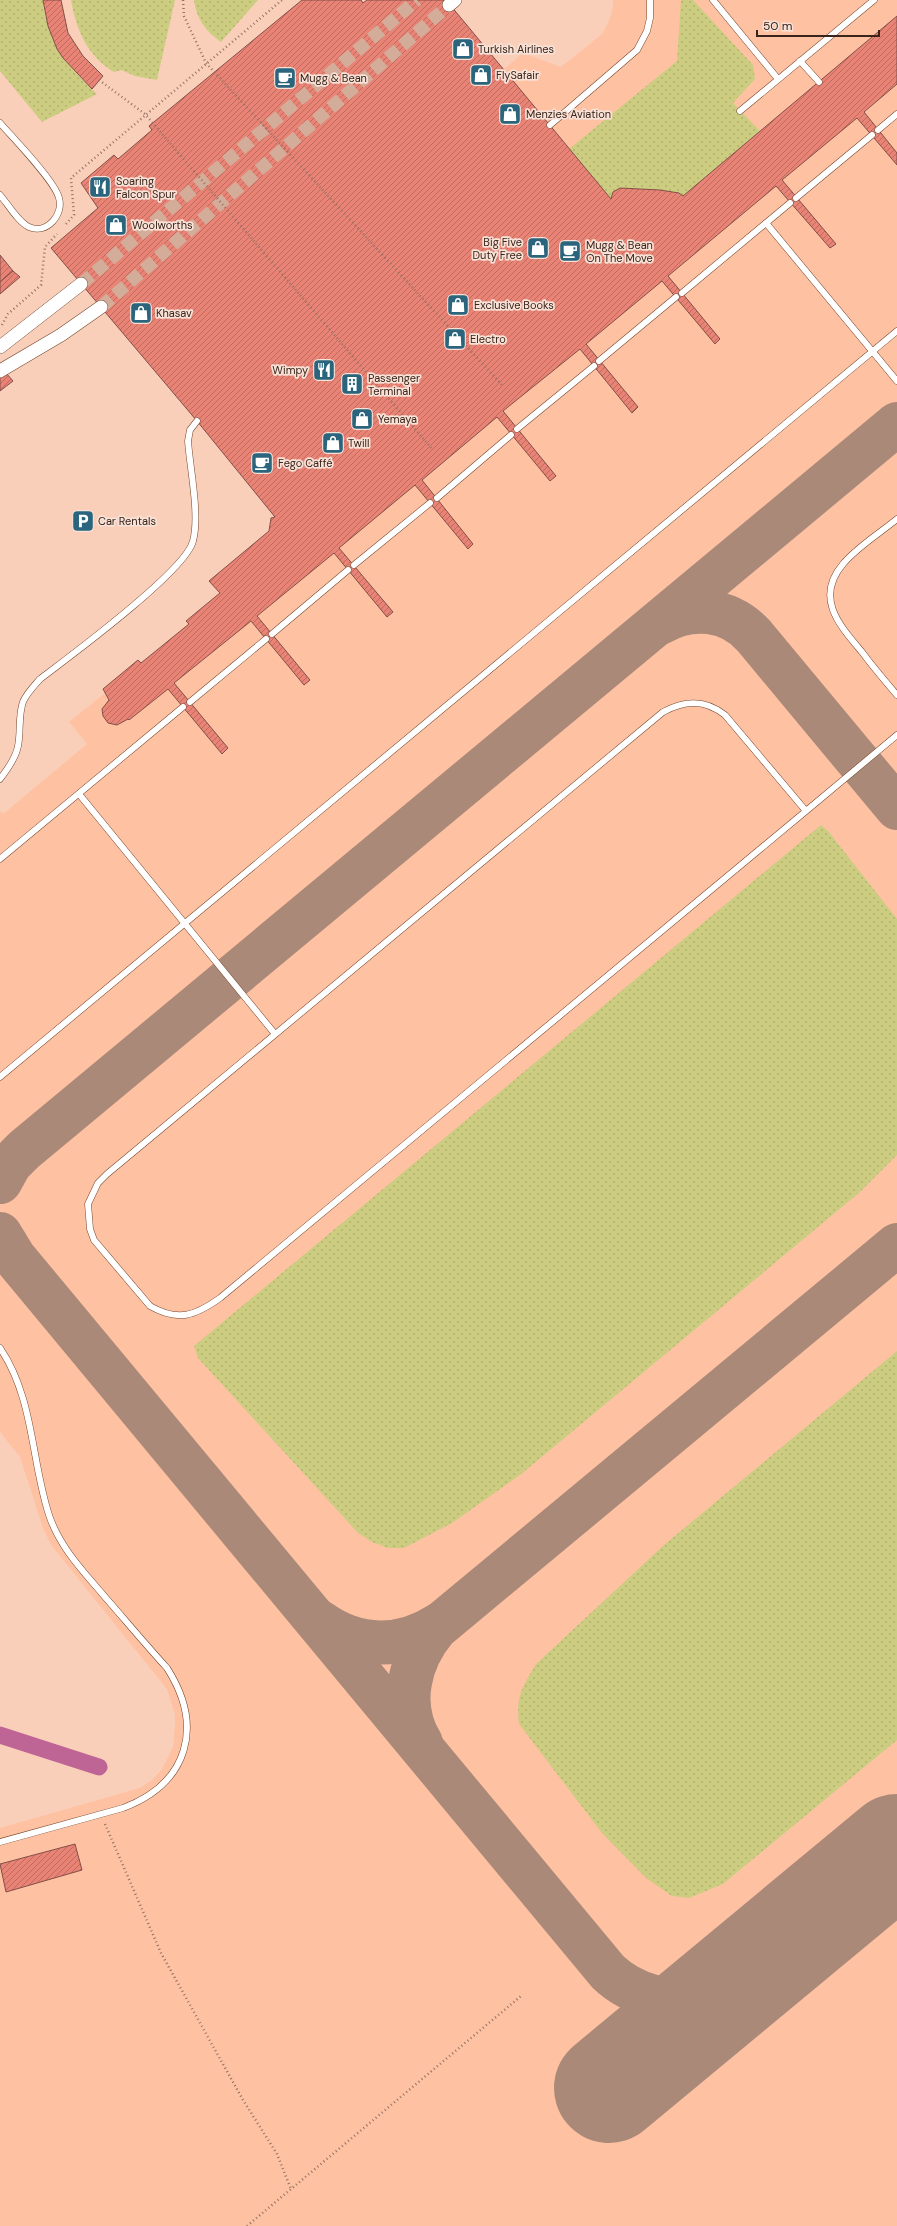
<svg xmlns="http://www.w3.org/2000/svg" width="897" height="2226" font-family="'DM Sans',sans-serif">
<style>
.built{fill:#fec1a2}
.grass{fill:url(#grass-dots)}
.lines{fill:none;stroke-linecap:round;stroke-linejoin:round}
.canal{stroke:#bf6595;stroke-width:17}
.taxiway{stroke:#aa8978;stroke-width:44}
.runway{stroke:#aa8978;stroke-width:110}
.building{fill:url(#building-hatch);stroke:#834f48}
.street-tunnel{stroke:#d3ad99;stroke-width:13;stroke-dasharray:13 6;stroke-linecap:butt}
.lane-casing{stroke:#74472e;stroke-width:7}
.street-casing{stroke:#74472e;stroke-width:14}
.path{stroke:#927364;stroke-width:2.5;stroke-dasharray:1 3;stroke-linecap:butt}
.lane{stroke:#fff;stroke-width:6}
.street{stroke:#fff;stroke-width:13}
.labels{text-anchor:middle;dominant-baseline:central;stroke-width:3.5;stroke-linejoin:round;paint-order:stroke}
.poi-label{font-size:11px;fill:#38241a;stroke:#f8e1d6;text-anchor:start}
</style>
<defs>
<pattern id="grass-dots" width="8" height="8" patternUnits="userSpaceOnUse"><rect width="8" height="8" fill="#cdcd81"/><path d="M2 2h.1M6 6h.1" fill="none" stroke="#b1b06f" stroke-width="1.8" stroke-linecap="round"/></pattern>
<pattern id="building-hatch" width="6" height="6" patternUnits="userSpaceOnUse"><rect width="6" height="6" fill="#e88375"/><path d="M-1 1l2-2M0 6l6-6M5 7l2-2" fill="none" stroke="#bd6b5f"/></pattern>
</defs>
<rect width="100%" height="100%" fill="#facfb9"/>
<polygon class="built" points="302,0 361,0 363,2 367,0 446,0 504,69 523,53 561,67 602,34 609,21 613,7 613,0 897,0 897,2226 0,2226 0,1828 140,1788 152,1780 162,1769 173,1747 175,1727 175,1715 167,1689 51,1545 43,1528 20,1457 0,1432 0,811 3,814 87,744 69,722 105,693 103,689 138,660 142,663 188,624 186,621 219,593 209,581 269,531 271,518 275,517 197,421 51,248 98,208 81,183 114,155 118,159 152,130 149,126"/>
<g class="grass">
<path d="M0,0H43C46,40 69,68 97,94L42,122L0,71Z"/>
<path d="M71,0H175L157,80L135,76L121,70L114,72C87,56 76,29 71,0Z"/>
<path d="M194,0H258L221,42C206,32 196,18 194,0Z"/>
<polygon points="681,0 693,0 753,65 755,79 733,103 760,131 683,196 679,193 611,199 569,149 677,61"/>
<polygon points="821,825 828,831 897,919 897,1155 860,1192 520,1475 452,1523 404,1548 388,1548 372,1542 358,1533 198,1358 194,1346"/>
<path d="M897,1351V1740L723,1884L689,1898L672,1896L646,1878L602,1833L519,1724C516,1695 522,1688 536,1664L664,1545Z"/>
</g>
<g class="lines">
<polyline class="canal" points="0,1735 99,1767"/>
<g class="taxiway">
<path d="M660,623C691,605 729,608 754,636L897,808"/>
<polyline points="0,1182 10,1164 24,1150 897,424"/>
<path d="M0,1234L14,1257L608,1972C631,1994 670,2006 700,1998C715,1994 729,1985 742,1978"/>
<path d="M320,1622C358,1649 401,1649 440,1624"/>
<path d="M421,1743C398,1705 409,1660 436,1628L897,1245"/>
</g>
<polyline class="runway" points="609,2088 897,1849"/>
</g>
<g class="building">
<polygon points="43,0 61,0 68,33 83,56 103,76 92,89 63,58 57,49 48,26"/>
<polygon points="302,0 361,0 363,3 367,0 446,0 611,199 613,192 620,188 660,190 679,193 683,196 897,16 897,84 864,112 897,153 897,165 857,118 782,180 836,244 830,248 776,186 668,276 720,339 715,344 662,281 586,344 638,407 632,413 580,349 503,411 556,476 550,481 497,417 422,480 473,544 468,549 415,485 339,548 393,612 387,617 334,553 257,616 310,680 304,685 251,621 174,683 228,748 222,754 168,689 129,720 128,719 117,725 108,723 103,716 102,709 109,700 103,689 138,660 141,663 189,624 186,621 220,593 209,581 269,531 271,518 275,517 197,421 51,248 98,208 81,183 114,155 118,159 152,130 149,126"/>
<polygon points="0,255 13,271 0,282"/>
<polygon points="13,271 20,277 0,294 0,282"/>
<polygon points="0,366 13,381 0,391"/>
<polygon points="75,1844 82,1870 6,1892 0,1864"/>
</g>
<g class="lines">
<g class="street-tunnel">
<polyline points="81,284 417,0"/>
<polyline points="101,307 449,5"/>
</g>
<g class="lane-casing">
<g id="lane">
<polyline points="713,0 778,79"/>
<polyline points="800,61 819,82"/>
<polyline points="740,111 874,0"/>
<path d="M0,123C13,138 55,181 59,198C64,214 47,235 29,227C18,222 8,204 0,195"/>
<polyline points="550,125 637,50 647,31 650,18 650,0"/>
<polyline points="878,130 897,114"/>
<polyline points="796,198 872,135"/>
<polyline points="766,223 897,381"/>
<polyline points="682,293 790,203"/>
<polyline points="599,361 676,297"/>
<polyline points="517,429 594,366"/>
<polyline points="437,498 511,435"/>
<path d="M897,519C880,533 857,547 843,564C814,598 840,626 862,652C873,667 885,681 897,695"/>
<polyline points="354,565 430,503"/>
<polyline points="272,634 348,570"/>
<polyline points="190,702 266,639"/>
<path d="M0,779C7,770 16,758 18,746C21,732 18,716 23,702C26,694 34,686 40,679C69,657 186,571 193,541C200,515 190,469 188,441L190,430L197,421"/>
<polyline points="79,794 275,1034"/>
<path d="M806,811L725,715C705,699 685,700 663,712L107,1174L98,1183L88,1204L90,1229L94,1240L150,1306C178,1322 195,1316 220,1298L806,811L897,735"/>
<polyline points="0,859 183,707"/>
<polyline points="0,1077 897,331"/>
<path d="M0,1348C34,1398 31,1460 49,1515C60,1548 84,1572 105,1597C126,1621 146,1645 167,1668C204,1726 189,1783 123,1808L0,1842"/>
</g>
</g>
<g class="street-casing">
<g id="street">
<polyline points="449,5 455,0"/>
<polyline points="0,347 81,284"/>
<polyline points="0,371 61,335 101,307"/>
</g>
</g>
<g class="path">
<polyline points="183,0 184,16 206,63 503,386"/>
<polyline points="99,80 145,114 432,449"/>
<polyline points="66,224 74,215 71,178 282,0"/>
<polyline points="2,325 8,314 41,285 45,247 57,234"/>
<polyline points="105,1824 161,1953 243,2100 277,2154 291,2189"/>
<polyline points="247,2226 521,1996"/>
</g>
<use href="#lane" class="lane"/>
<use href="#street" class="street"/>
</g>
<defs>
<g id="shop-square" transform="scale(1.15)"><rect x="-9" y="-9" width="18" height="18" rx="4" fill="#2a657d" stroke="#f8e1d6"/><path d="M-5-2.5h2.3a2.7 3.5 0 0 1 5.4 0H5L5.5 6h-11ZM-1.5-2.5h3a1.5 2.3 0 0 0-3 0Z" fill="#fff"/></g>
<g id="cafe-square" transform="scale(1.15)"><rect x="-9" y="-9" width="18" height="18" rx="4" fill="#2a657d" stroke="#f8e1d6"/><path d="M-5.5-4.5H6V0H3Q3 3.5 0 3.5H-2.5Q-5.5 3.5-5.5 0ZM3-3.2v2h1.7v-2ZM-6 4.5H4V6H-6Z" fill="#fff"/></g>
<g id="restaurant-square" transform="scale(1.15)"><rect x="-9" y="-9" width="18" height="18" rx="4" fill="#2a657d" stroke="#f8e1d6"/><path d="M-5-6h1v4h1v-4h1v4h1v-4h1v5L-1.5 .5V6h-2V.5L-5-1ZM5-6V6H3V1.5H1.5Q1.5-4 5-6Z" fill="#fff"/></g>
<g id="building-square" transform="scale(1.15)"><rect x="-9" y="-9" width="18" height="18" rx="4" fill="#2a657d" stroke="#f8e1d6"/><path d="M-4-6H4V6H1V3H-1V6H-4ZM-2.5-4.3h1.7v1.8h-1.7ZM.8-4.3h1.7v1.8H.8ZM-2.5-1h1.7V.8h-1.7ZM.8-1h1.7V.8H.8Z" fill="#fff"/></g>
<g id="parking-square" transform="scale(1.15)"><rect x="-9" y="-9" width="18" height="18" rx="4" fill="#2a657d" stroke="#f8e1d6"/><path d="M-3.5-5.5H1a3.5 3.5 0 0 1 0 7H-1V5.5H-3.5ZM-1-3.4V-.6H.8a1.4 1.4 0 0 0 0-2.8Z" fill="#fff"/></g>
</defs>
<g fill-rule="evenodd">
<use href="#shop-square" x="463" y="49"/>
<use href="#shop-square" x="481" y="75"/>
<use href="#cafe-square" x="285" y="78"/>
<use href="#shop-square" x="510" y="114"/>
<use href="#restaurant-square" x="100" y="187"/>
<use href="#shop-square" x="116" y="225"/>
<use href="#shop-square" x="538" y="248"/>
<use href="#cafe-square" x="570" y="251"/>
<use href="#shop-square" x="458" y="305"/>
<use href="#shop-square" x="141" y="313"/>
<use href="#shop-square" x="455" y="339"/>
<use href="#restaurant-square" x="324" y="370"/>
<use href="#building-square" x="352" y="384"/>
<use href="#shop-square" x="362" y="419"/>
<use href="#shop-square" x="333" y="443"/>
<use href="#cafe-square" x="262" y="463"/>
<use href="#parking-square" x="83" y="521"/>
</g>
<g class="labels">
<g class="poi-label">
<text x="478" y="49">Turkish Airlines</text>
<text x="496" y="75">FlySafair</text>
<text x="300" y="78">Mugg &amp; Bean</text>
<text x="526" y="114">Menzies Aviation</text>
<text x="116" y="181">Soaring<tspan x="116" dy="13">Falcon Spur</tspan></text>
<text x="132" y="225">Woolworths</text>
<text x="522" y="242" text-anchor="end">Big Five<tspan x="522" dy="13">Duty Free</tspan></text>
<text x="586" y="245">Mugg &amp; Bean<tspan x="586" dy="13">On The Move</tspan></text>
<text x="474" y="305">Exclusive Books</text>
<text x="156" y="313">Khasav</text>
<text x="470" y="339">Electro</text>
<text x="308" y="370" text-anchor="end">Wimpy</text>
<text x="368" y="378">Passenger<tspan x="368" dy="13">Terminal</tspan></text>
<text x="378" y="419">Yemaya</text>
<text x="348" y="443">Twill</text>
<text x="278" y="463">Fego Caffé</text>
<text x="98" y="521">Car Rentals</text>
</g>
</g>
<path d="M757 30v6h122v-6" fill="none" stroke="#38241a" stroke-width="2"/>
<text x="763" y="30" font-size="12" fill="#38241a" stroke="#f8e1d6" stroke-width="3" paint-order="stroke">50 m</text>
</svg>
